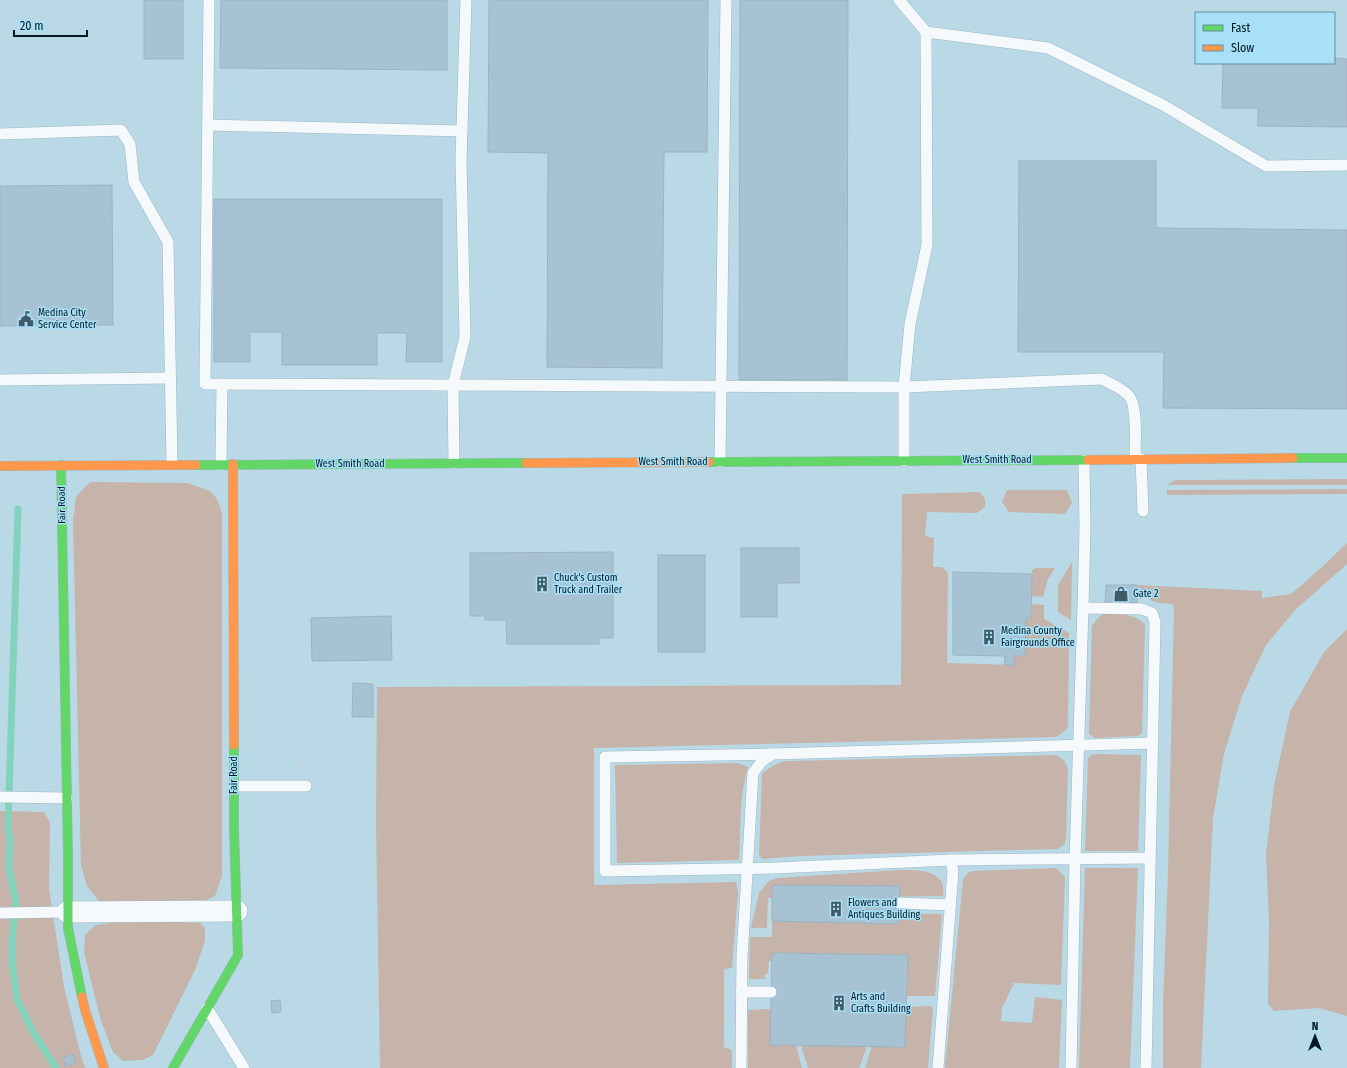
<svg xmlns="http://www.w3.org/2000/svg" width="1347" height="1068" font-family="'Fira Sans Condensed',sans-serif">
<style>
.green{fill:#c6b3a9}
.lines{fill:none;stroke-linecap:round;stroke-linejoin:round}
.stream{stroke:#83d3bc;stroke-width:7}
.building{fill:#a7c2d3;stroke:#9cb3c1}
.lane-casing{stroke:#9bb7c2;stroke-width:12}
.street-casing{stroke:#9bb7c2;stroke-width:22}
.fast-casing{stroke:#9bb7c2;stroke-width:10}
.slow-casing{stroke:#9bb7c2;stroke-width:10}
.path{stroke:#cbd6da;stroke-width:2.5;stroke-dasharray:3 2;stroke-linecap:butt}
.lane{stroke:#f5f9fb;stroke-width:11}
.street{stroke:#f5f9fb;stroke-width:21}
.fast{stroke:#63d668;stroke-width:9}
.slow{stroke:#ff974d;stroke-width:9}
.labels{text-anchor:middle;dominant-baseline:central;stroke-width:3;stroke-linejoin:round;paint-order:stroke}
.poi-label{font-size:10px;fill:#001621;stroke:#a8e0f8;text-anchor:start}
.street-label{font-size:10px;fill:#001621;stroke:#a8e0f8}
</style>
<rect width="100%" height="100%" fill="#bad9e6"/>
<g class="green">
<polygon points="1347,479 1347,485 1167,485 1176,480"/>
<polygon points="90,482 187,483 210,491 217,499 222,513 222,876 215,896 196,905 112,905 99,901 87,886 81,865 73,520 76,497"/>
<polygon points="1347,489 1347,494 1167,495 1167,490"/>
<polygon points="1007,490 1067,490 1072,503 1065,514 1009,512 1002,502"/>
<path d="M980,492L985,499V507L977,513L927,512L925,536L934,538L933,567H942L948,573L947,663L1014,665V656H1025L1026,618H1031L1032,604L1044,605V619L1069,633L1068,726C1065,732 1061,734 1056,737L594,748V885L736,882L738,892L732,968L724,969V1047L732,1050V1068H380L376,822L377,687L901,685L902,494Z"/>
<path d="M1347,543V564L1295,610L1266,645L1242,696L1224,754L1213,818L1201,1068H1163V1005L1168,871L1174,607L1172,604C1150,603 1151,602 1137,585L1262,591V598L1291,594L1321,568Z"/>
<polygon points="1072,562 1071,620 1058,612 1058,585"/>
<polygon points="1036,568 1055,568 1048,579 1043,597 1032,596 1032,570"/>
<path d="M1103,613C1118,614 1133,613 1145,624L1142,733L1138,736L1095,738L1089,734L1092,625Z"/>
<polygon points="1347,629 1347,1016 1319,1008 1274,1011 1268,1004 1269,922 1266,854 1274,786 1290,712 1324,652"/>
<polygon points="1097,754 1141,755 1138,851 1085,851 1088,758 1091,755"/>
<path d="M1056,755L1064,760L1068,769L1066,839L1064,845L1057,849L801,856L762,859L759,855L762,774C771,766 777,763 788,761Z"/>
<path d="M737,763L748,767C739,796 741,829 739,860L617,863L615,765Z"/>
<polygon points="0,811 44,812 50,823 49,889 64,987 82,1060 86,1068 0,1068"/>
<polygon points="1056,868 1065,877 1061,985 1014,983 1002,1008 1001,1021 1032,1023 1035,997 1062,1000 1059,1068 945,1068 963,879 969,872 973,871"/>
<polygon points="1085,868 1138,868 1130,1068 1079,1068"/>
<path d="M900,870C919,870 947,869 943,896L768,898L767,928H751L759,893L769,881L777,878Z"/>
<polygon points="899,914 942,914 935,996 907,996 908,955 772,953 772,961 769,961 768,974 765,974 765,979 749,979 750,937 772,937 772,921 898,924"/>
<polygon points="116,922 178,922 200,923 205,928 205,941 195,970 153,1055 143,1060 123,1061 113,1052 101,1021 84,952 85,935 96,925"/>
<polygon points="930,1006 933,1008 928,1068 865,1068 872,1046 905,1047 906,1007"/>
<polygon points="770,1009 770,1045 796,1045 802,1068 748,1068 748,1010"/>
<polygon points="802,1045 865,1046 866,1050 859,1068 808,1068 802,1049"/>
</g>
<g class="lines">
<polyline class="stream" points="18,509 8,827 10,838 9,868 16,903 12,938 12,961 17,999 33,1032 56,1068"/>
</g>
<g class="building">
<rect x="144" y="0" width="39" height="59"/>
<polygon points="221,0 447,0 447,70 220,68"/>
<polygon points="489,0 708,0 707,152 664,152 662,368 547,367 548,153 488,152"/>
<polygon points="740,0 848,0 847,380 739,380"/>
<polygon points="1334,58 1347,59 1347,127 1258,126 1258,108 1222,108 1223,63 1334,63"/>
<polygon points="1019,161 1156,161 1156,228 1347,230 1347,409 1163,408 1164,352 1018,352"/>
<polygon points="112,185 113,325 0,326 0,186"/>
<polygon points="214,199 442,199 442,362 406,362 407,333 377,333 377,365 282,365 282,332 250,332 250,362 214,362"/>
<polygon points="741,548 799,548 799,583 777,583 777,617 741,617"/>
<polygon points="613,552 613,638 599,638 599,644 507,644 506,620 485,620 485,616 470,616 470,553"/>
<rect x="658" y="555" width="47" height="97"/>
<polygon points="953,572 1032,574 1031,618 1026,618 1025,656 1014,656 1014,665 1004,665 1005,656 953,655"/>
<polygon points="1106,585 1137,585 1137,603 1105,602"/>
<polygon points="391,616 392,660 312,661 311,618"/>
<polygon points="353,683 373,684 373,717 352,717"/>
<polygon points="772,885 900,886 898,924 772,921"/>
<polygon points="772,953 908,955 905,1047 770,1045"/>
<polygon points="280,1000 281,1012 272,1013 271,1001"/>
<polygon points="72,1054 76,1063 66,1066 63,1058"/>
</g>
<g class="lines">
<g class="lane-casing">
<g id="lane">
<path d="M209,0L205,384L904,387L1102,379C1111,384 1122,388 1129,396C1138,406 1135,445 1135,459"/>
<polyline points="899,0 926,32 1048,48 1163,105 1266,166 1347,165"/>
<polyline points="208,125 462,131"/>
<polyline points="0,134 121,130 130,144 134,182 168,242 172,464"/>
<polyline points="0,380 170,378"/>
<polyline points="1141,459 1143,511"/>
<polyline points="904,461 904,387 910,324 927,245 926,32"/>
<polyline points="720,462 726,0"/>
<polyline points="454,463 453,385 465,337 461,160 466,0"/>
<polyline points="221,464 222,384"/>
<polyline points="1083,608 1085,528 1084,460"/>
<polyline points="773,754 605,757 605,871 775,868 951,860 1150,858"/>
<polyline points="234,786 306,786"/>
<polyline points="0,797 67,798"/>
<polyline points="899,903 951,905"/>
<polyline points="0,913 67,912"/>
<polyline points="741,992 771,992"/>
<polyline points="207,1008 244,1068"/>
<polyline points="741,1068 742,957 753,773 762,761 773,754 1153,743"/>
<polyline points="938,1068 953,871 951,860"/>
<polyline points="1071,1068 1075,860 1083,608 1142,609 1152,613 1155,622 1146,1068"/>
</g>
</g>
<g class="street-casing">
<polyline id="street" points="67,912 237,911"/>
</g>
<g class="fast-casing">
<g id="fast">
<polyline points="1293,458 1347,458"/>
<polyline points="709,462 1088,460"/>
<polyline points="61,465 68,858 68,928 82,997"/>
<polyline points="196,465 526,463"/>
<polyline points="173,1068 238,955 234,829 234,745"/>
</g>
</g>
<g class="slow-casing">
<g id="slow">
<polyline points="1088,460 1293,458"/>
<polyline points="526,463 709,462"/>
<polyline points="233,464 234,745"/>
<polyline points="0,466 196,465"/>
<polyline points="82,997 85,1010 104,1068"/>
</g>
</g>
<g class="path">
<polyline points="301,768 301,762 306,762"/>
<polyline points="762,932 769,931 769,904 772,904"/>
<polyline points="907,1000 926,1000"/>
</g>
<use href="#lane" class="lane"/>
<use href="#street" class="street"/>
<use href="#fast" class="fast"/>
<use href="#slow" class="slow"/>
</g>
<defs>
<g id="civic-bare" transform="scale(1.2)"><path d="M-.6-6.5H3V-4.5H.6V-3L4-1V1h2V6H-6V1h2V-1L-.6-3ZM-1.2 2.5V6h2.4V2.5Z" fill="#415a66" stroke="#a8e0f8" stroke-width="2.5" paint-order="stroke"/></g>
<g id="building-bare" transform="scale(1.2)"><path d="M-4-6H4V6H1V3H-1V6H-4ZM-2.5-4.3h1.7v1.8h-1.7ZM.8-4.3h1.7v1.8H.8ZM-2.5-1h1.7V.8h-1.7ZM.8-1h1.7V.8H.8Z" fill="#415a66" stroke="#a8e0f8" stroke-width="2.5" paint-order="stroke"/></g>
<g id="shop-bare" transform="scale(1.2)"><path d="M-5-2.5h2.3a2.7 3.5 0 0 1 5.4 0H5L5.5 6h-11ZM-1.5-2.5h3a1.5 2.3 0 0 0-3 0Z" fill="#415a66" stroke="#a8e0f8" stroke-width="2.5" paint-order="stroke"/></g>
</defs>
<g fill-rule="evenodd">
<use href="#civic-bare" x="26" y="319"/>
<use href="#building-bare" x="542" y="584"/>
<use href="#shop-bare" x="1121" y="594"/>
<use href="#building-bare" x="989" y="637"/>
<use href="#building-bare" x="836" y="909"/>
<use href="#building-bare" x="839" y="1003"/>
</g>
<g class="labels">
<g class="poi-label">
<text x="38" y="313">Medina City<tspan x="38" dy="12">Service Center</tspan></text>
<text x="554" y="578">Chuck's Custom<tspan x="554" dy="12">Truck and Trailer</tspan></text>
<text x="1133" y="594">Gate 2</text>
<text x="1001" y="631">Medina County<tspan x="1001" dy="12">Fairgrounds Office</tspan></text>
<text x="848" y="903">Flowers and<tspan x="848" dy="12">Antiques Building</tspan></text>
<text x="851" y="997">Arts and<tspan x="851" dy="12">Crafts Building</tspan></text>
</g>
<g class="street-label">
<text x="997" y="460">West Smith Road</text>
<text x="673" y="462">West Smith Road</text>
<text x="350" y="464">West Smith Road</text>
<text transform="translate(62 505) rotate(-91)">Fair Road</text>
<text transform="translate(234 775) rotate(-90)">Fair Road</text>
</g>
</g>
<rect x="1195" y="12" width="140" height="52" fill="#a8e0f8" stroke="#658fa2"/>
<rect x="1203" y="25" width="20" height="6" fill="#63d668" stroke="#658fa2"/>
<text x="1231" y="32" font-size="12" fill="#001621">Fast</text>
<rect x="1203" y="45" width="20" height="6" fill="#ff974d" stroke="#658fa2"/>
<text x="1231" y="52" font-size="12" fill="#001621">Slow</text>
<g transform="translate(1315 1036)" stroke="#a8e0f8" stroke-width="3" paint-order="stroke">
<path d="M0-3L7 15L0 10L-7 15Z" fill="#001621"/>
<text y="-6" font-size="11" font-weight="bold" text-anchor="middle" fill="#001621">N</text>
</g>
<path d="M14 30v6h73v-6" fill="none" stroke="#001621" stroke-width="2"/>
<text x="20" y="30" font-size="12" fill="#001621" stroke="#a8e0f8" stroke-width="3" paint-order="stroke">20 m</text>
</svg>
